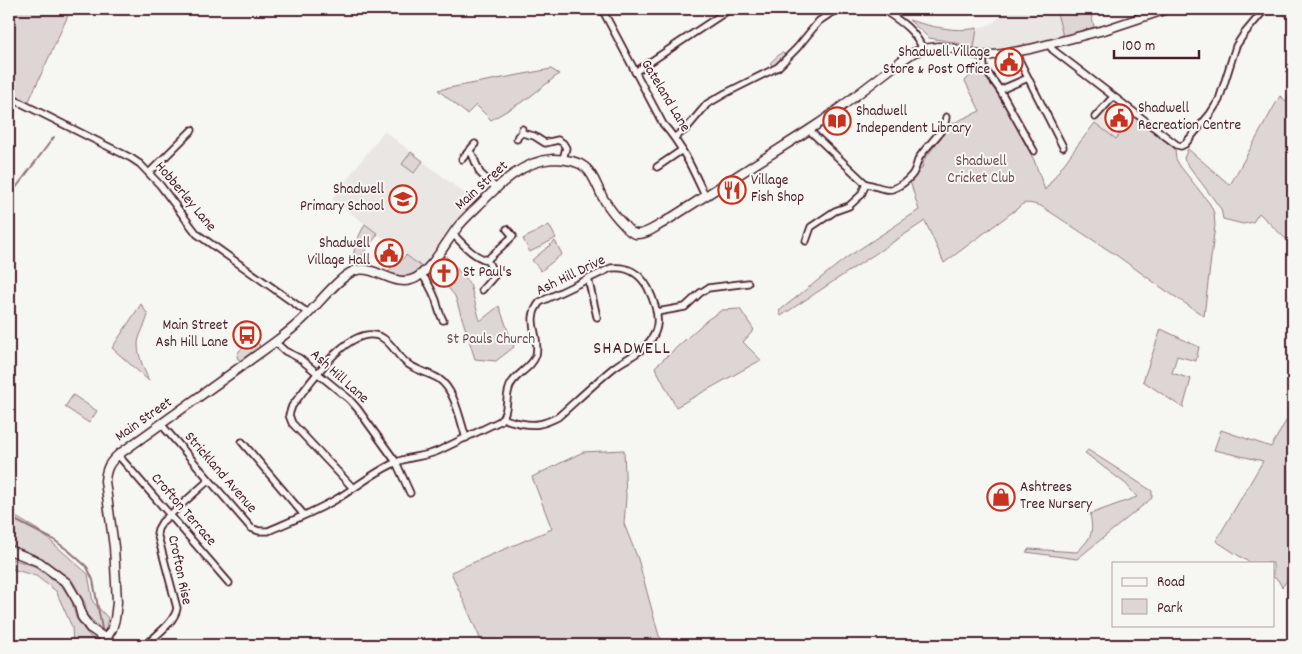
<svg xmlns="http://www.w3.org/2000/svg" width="1302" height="654" font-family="Dekko,sans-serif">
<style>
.built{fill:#e9e6e3}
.green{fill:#ddd6d5;stroke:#947a80}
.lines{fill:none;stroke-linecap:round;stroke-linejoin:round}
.stream{stroke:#8e747a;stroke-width:2}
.street-casing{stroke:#4a1f2b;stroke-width:9}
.secondary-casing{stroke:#4a1f2b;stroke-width:11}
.street{stroke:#f6f6f2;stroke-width:5.5}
.secondary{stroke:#f6f6f2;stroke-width:8}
.labels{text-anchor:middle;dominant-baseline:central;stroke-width:4;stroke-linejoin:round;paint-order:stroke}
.poi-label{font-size:15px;fill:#4a1f2b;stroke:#f6f6f2;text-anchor:start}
.street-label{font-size:15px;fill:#4a1f2b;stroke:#f6f6f2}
.park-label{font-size:15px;fill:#6f4d56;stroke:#f6f6f2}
.quarter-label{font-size:18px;letter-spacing:1px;fill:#4a1f2b;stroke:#f6f6f2}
</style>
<rect width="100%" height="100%" fill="#f6f6f2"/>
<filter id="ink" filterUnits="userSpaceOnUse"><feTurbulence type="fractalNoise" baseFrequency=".02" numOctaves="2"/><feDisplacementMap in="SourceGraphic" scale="10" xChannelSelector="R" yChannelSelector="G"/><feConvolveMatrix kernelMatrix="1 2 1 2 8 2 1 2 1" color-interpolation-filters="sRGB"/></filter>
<g filter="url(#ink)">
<g class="built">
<polygon points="1007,9 1056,9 1063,36 1017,47 985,52 974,48 977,28 992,24"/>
<polygon points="1113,101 1134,117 1116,139 1095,123"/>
<polygon points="384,131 473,200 465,206 467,213 454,226 422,267 332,199"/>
</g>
<g class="green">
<polygon points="9,9 71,9 28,103 9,94"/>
<polygon points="1056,9 1090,9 1094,27 1063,36"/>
<polygon points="1278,9 1293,9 1293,24"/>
<path d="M909,20C928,26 957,33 977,28L974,48L953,42L929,38Z"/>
<polygon points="782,52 786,56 774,67 770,63"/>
<path d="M979,66L981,69L1005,106L1034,160L1045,190L1077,146L1095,123L1116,139L1134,117L1175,149L1176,159L1180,166L1210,204L1214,213L1215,225L1204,316L1165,290L1116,255L1041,206C1032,204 1024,200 1018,208L944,263L925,221L781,316L779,311L846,258L919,210L910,181L922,168L924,160L951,124L980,111L965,81Z"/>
<polygon points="551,69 559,74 527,99 491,120 476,105 467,114 438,90"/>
<polygon points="1293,87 1293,246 1259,213 1253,222 1243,224 1223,219 1221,209 1185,161 1184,158 1188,149 1230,185 1280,96 1286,101"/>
<polygon points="411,152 423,161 414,173 402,164"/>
<polygon points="365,224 378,234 357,262 353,261 355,244"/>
<polygon points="549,225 556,238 530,252 523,239"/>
<polygon points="555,241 562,254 541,271 532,260"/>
<path d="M406,255L422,267C410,278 402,277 387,274L395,262L398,264Z"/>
<polygon points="445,255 470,284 480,321 499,306 514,347 496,361 475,359 455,296 432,268 440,261 442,260"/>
<path d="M141,304L148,315C145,325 142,330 139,338C135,350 144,369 149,381L112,348Z"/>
<polygon points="740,309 754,330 743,342 761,360 676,407 655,367 707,320 722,310"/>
<polygon points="1161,329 1199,347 1196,361 1177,356 1172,373 1191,379 1183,408 1143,381"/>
<path d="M254,342L259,344L260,347L241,361L238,359L237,356C238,349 248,343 254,342Z"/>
<polygon points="73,395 97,411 89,423 65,407"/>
<polygon points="1293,409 1293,573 1282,587 1278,580 1273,577 1273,563 1250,563 1216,541 1263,461 1214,450 1221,430 1271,447"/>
<polygon points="624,450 626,497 624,524 638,559 659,636 668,645 483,645 451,572 552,529 532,477 583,452"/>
<path d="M1088,450L1152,491V498L1077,559L1026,552L1029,549L1077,552C1091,538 1094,534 1090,514L1137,497L1126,484L1085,453Z"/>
<polygon points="9,513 38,530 88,574 93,602 108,618 105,631 99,627 87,615 85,603 72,580 42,558 9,544"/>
<polygon points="9,558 34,566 62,586 72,602 76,618 86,632 96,642 95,645 73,645 72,627 56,591 36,576 9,568"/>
</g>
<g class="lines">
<g class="stream">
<polyline points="9,197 54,137"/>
<polyline points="9,517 54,540 69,551 87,567 93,580 102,629"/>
</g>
<g class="street-casing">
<g id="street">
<path d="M602,9L663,124C682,145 693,170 705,196"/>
<path d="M882,9C900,21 914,29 923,49"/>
<polyline points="1048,44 1053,50 1177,145 1181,146 1185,144 1210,114 1219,100 1236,46 1244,34 1265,9"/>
<polyline points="1015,52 1063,147"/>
<polyline points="983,56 984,68 1000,90 1034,151"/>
<polyline points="635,72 730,9"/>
<polyline points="1000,90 1028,78"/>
<polyline points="9,97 131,158 140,164 160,185 197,234 308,313"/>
<polyline points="1095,117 1113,97"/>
<path d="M809,130L866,184C875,185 884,191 892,189C899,187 907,181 911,176C916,171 916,164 919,158C927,144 945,133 946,117"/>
<polyline points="522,133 534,136 545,143 558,140 563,143 566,148 563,159"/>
<polyline points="675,137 686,129 707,104 726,93 778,67 797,48 819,21 834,11 845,9"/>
<polyline points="517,139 518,136 522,133 522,129"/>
<polyline points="469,151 472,154 480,173 496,188"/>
<polyline points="462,159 475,144"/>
<polyline points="657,167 682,150"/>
<polyline points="149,173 192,130"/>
<path d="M453,234C463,244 472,256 487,260L495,275L482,290"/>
<polyline points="806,241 811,227 835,211 849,206 861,195 866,184"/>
<polyline points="487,260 513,236 507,229"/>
<path d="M421,274C428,281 432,290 436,300C438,307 439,313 443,320"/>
<polyline points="588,278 597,317"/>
<polyline points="657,312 685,307 700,293 708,288 748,283"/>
<polyline points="275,342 285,351 299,358 349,399 357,408 396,462 410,493"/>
<path d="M161,424L251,528L259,531H268C291,521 314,512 335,500C356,488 375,471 397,462C411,456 425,457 438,451L500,421C510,411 504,396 511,384C517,373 532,368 536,355C541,335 524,321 540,302L611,268C627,266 640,273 648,288C660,313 664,334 638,352C630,358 620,362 612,369C594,384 576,401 558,417C552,420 546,423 539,424C530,426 511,422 503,418"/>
<polyline points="242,442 304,515"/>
<polyline points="118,455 229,583"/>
<path d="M353,488L292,423L289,415L292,406C309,385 349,322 381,337C393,343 397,357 408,364C418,371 429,373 439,379C455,390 460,420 466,438"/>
<path d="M146,645C156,635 175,622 177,608L157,533L158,529L162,522L209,480"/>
</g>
</g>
<g class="secondary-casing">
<g id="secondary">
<polyline points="9,550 39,562 67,583 78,602 82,617 90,628 115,645"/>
<path d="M102,645L112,629L115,619L117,602L114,547L105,481C106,469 109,463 118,455L275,342C286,334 297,325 307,315C318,304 342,273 357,270C377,266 396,289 416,278C433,267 445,244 457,228C463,220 471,213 478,206C499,185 522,161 553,159C563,159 578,161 586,168C594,175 598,189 603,198C609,208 616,217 624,225C627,229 631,233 636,234C646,235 655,227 663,223L809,130L824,120L901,61L913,53L923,49L938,47L950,48L983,56L1003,54L1030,49L1104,30L1167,9"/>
</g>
</g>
<use href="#street" class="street"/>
<use href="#secondary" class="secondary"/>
</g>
</g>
<defs>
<g id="civic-ring" transform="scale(1.4375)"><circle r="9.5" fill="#f6f6f2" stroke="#c8321e" stroke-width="1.5"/><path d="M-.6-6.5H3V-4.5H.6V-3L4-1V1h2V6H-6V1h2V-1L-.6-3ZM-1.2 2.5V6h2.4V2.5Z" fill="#c8321e"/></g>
<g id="library-ring" transform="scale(1.4375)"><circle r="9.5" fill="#f6f6f2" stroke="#c8321e" stroke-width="1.5"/><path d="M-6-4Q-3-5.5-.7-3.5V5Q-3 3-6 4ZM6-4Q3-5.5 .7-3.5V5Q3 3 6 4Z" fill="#c8321e"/></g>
<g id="restaurant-ring" transform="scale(1.4375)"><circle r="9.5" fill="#f6f6f2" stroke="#c8321e" stroke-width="1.5"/><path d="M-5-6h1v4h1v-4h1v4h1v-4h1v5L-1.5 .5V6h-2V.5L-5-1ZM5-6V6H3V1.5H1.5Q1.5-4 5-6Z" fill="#c8321e"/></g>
<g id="school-ring" transform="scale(1.4375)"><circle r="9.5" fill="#f6f6f2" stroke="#c8321e" stroke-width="1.5"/><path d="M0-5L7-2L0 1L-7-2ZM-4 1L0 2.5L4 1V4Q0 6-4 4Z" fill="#c8321e"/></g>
<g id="church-ring" transform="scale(1.4375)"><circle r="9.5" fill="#f6f6f2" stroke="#c8321e" stroke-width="1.5"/><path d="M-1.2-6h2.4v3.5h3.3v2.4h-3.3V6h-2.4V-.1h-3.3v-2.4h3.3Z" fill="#c8321e"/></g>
<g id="bus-ring" transform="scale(1.4375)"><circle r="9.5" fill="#f6f6f2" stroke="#c8321e" stroke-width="1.5"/><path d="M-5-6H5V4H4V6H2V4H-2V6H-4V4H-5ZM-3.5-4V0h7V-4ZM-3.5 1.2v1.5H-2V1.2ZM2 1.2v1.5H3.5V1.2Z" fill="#c8321e"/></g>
<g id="shop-ring" transform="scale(1.4375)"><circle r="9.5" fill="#f6f6f2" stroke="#c8321e" stroke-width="1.5"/><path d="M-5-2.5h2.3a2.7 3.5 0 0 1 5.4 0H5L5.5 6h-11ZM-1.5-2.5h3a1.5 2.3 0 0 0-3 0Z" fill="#c8321e"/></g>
</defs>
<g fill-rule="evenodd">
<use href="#civic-ring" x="1009" y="62"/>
<use href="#civic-ring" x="1119" y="118"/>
<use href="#library-ring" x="837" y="121"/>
<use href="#restaurant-ring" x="732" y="190"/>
<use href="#school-ring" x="403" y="199"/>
<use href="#civic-ring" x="389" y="253"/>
<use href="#church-ring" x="444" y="273"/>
<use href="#bus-ring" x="247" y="335"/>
<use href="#shop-ring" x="1001" y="497"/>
</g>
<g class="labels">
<g class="poi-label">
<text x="990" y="53" text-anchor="end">Shadwell Village<tspan x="990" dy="17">Store &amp; Post Office</tspan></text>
<text x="1138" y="109">Shadwell<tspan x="1138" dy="17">Recreation Centre</tspan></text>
<text x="856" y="112">Shadwell<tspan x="856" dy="17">Independent Library</tspan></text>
<text x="751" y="181">Village<tspan x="751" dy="17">Fish Shop</tspan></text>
<text x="384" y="190" text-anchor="end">Shadwell<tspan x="384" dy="17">Primary School</tspan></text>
<text x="370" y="244" text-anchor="end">Shadwell<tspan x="370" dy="17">Village Hall</tspan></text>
<text x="463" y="273">St Paul's</text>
<text x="228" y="326" text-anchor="end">Main Street<tspan x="228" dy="17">Ash Hill Lane</tspan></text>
<text x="1020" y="488">Ashtrees<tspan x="1020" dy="17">Tree Nursery</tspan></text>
</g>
<g class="street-label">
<text transform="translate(665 96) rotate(59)">Gateland Lane</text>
<text transform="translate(482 186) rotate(-42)">Main Street</text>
<text transform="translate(185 197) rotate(50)">Hobberley Lane</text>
<text transform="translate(571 276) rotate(-26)">Ash Hill Drive</text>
<text transform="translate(339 377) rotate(42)">Ash Hill Lane</text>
<text transform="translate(144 420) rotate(-35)">Main Street</text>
<text transform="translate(220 473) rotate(49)">Strickland Avenue</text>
<text transform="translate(183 510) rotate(49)">Crofton Terrace</text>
<text transform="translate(179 570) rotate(78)">Crofton Rise</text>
</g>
<g class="park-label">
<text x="981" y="162">Shadwell<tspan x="981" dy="17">Cricket Club</tspan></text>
<text x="491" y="340">St Pauls Church</text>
</g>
<g class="quarter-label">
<text x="632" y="349">SHADWELL</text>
</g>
</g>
<rect width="1302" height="654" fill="none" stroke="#f6f6f2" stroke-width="30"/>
<rect x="15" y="15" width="1272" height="624" fill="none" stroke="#4a1f2b" stroke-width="2" filter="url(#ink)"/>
<rect x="1112" y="562" width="162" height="65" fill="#f6f6f2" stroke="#b1a0a2"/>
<rect x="1122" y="578" width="25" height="8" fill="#f6f6f2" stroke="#b1a0a2"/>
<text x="1157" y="586" font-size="15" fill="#4a1f2b">Road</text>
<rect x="1122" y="599" width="25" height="15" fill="#ddd6d5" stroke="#b1a0a2"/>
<text x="1157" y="612" font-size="15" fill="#4a1f2b">Park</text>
<path d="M1114 50v8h85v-8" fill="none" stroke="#4a1f2b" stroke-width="2.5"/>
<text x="1122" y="50" font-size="15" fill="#4a1f2b" stroke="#f6f6f2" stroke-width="4" paint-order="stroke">100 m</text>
</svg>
